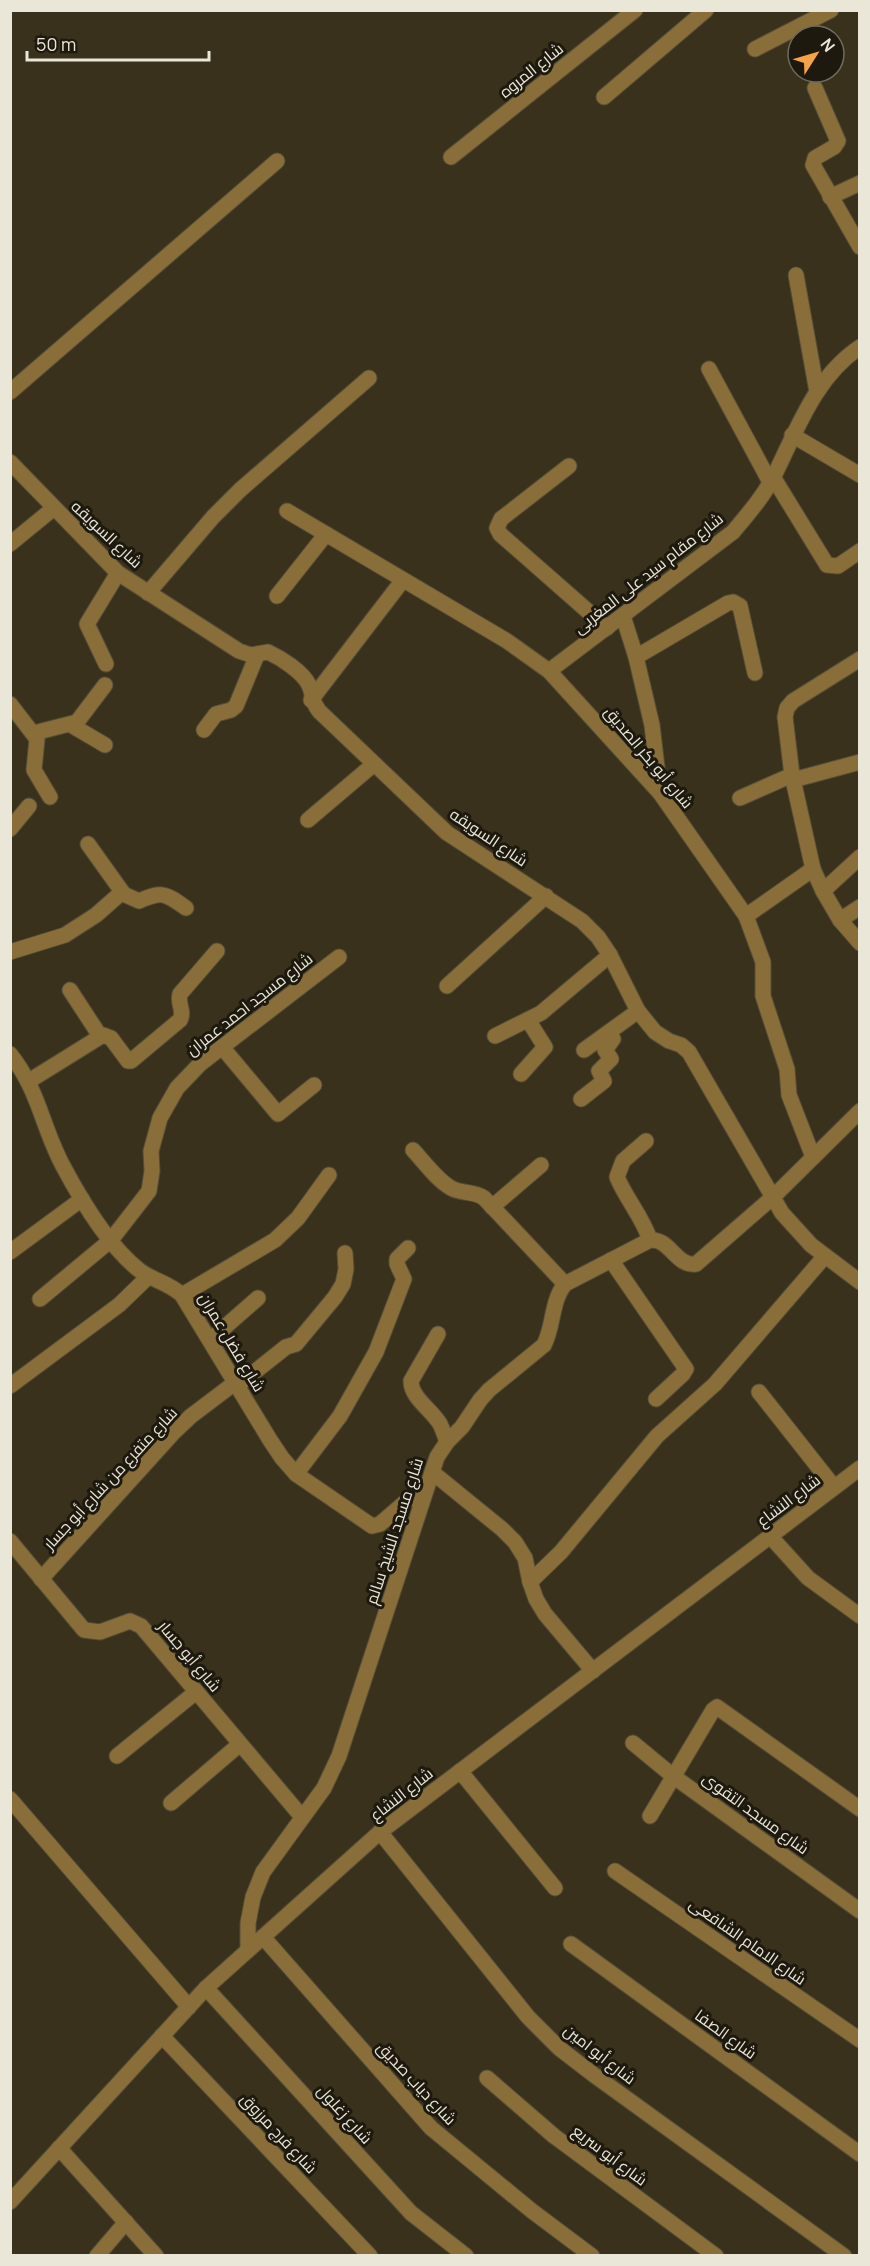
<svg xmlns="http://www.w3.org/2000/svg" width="870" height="2266" font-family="Manrope,Cairo,sans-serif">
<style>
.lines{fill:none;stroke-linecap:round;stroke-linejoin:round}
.minor-casing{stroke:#554e39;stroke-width:17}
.minor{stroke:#8a6e39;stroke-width:15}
.labels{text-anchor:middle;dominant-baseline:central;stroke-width:6;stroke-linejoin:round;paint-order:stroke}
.street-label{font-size:16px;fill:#eae6d8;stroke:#1d190f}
</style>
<rect width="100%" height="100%" fill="#39311b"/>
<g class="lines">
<g class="minor-casing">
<g id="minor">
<polyline points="755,49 831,10"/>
<polyline points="815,88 838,141 834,147 815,158 813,165 860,247"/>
<polyline points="604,97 706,10"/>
<polyline points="451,157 635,10"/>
<polyline points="830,197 860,183"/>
<polyline points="796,275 817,392"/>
<polyline points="709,369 770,482"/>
<polyline points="10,392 277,161"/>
<polyline points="792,435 860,475"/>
<path d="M10,462L118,573L239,651L251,655L268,652C281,658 303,672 309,685C314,696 310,699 319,711L447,833L582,921L598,937L610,955L638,1011L655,1032L669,1041L681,1045L689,1052L782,1213L811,1245L860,1282"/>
<polyline points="569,466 501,519 497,528 500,534 607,628"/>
<polyline points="773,477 827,565 838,566 860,551"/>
<polyline points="287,511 507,641 549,671 660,793 746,916 763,962 763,996 787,1069 789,1095 813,1157"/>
<polyline points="10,544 54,508"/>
<polyline points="148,593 213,517 240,490 369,378"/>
<polyline points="277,596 326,534"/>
<polyline points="623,616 636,657 652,725 660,793"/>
<polyline points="636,657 728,603 733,602 740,606 755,673"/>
<polyline points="860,659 793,701 787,708 785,717 792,775 813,869 823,891 840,920 860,943"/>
<polyline points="106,664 87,624 118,573"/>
<path d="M549,671L733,532C748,514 763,497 774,476C797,430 815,377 860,347"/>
<polyline points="311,700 403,580"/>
<polyline points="10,704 37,739 34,770 50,797"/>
<polyline points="71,725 105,745"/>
<polyline points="204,730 216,714 231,710 236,706 257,655"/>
<polyline points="34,733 77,722 105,685"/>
<polyline points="793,780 860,762"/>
<polyline points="740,798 792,775"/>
<polyline points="308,820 374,764"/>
<polyline points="10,829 29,806"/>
<polyline points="88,844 123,893"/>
<polyline points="823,891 860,857"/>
<polyline points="746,916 813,869"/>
<polyline points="840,920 860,907"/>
<path d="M10,952L65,935L96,915L121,893L139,901C163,891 165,893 186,908"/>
<polyline points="447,986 546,896"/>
<polyline points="70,990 100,1036"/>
<polyline points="495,1036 541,1013 610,955"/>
<polyline points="222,1047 278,1114 314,1085"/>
<polyline points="584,1050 638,1011"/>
<path d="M10,1054C39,1090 42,1127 63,1166C81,1200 109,1246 139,1270C153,1281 168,1282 182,1295L270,1440L282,1458L296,1474L372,1526L380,1524L409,1499L423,1498"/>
<polyline points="521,1074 545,1047 528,1020"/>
<path d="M29,1081L103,1035L111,1038L128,1061H131L180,1020C185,1011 177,1004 180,994L217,951"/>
<polyline points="581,1099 604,1081 599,1071 611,1059 605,1050 613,1039 609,1033"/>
<path d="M646,1141L623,1161L617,1177C626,1199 642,1216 650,1240"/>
<path d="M413,1150C424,1162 437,1180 451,1188C462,1194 474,1191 484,1198L565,1284"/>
<polyline points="492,1207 541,1165"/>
<polyline points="10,1252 82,1199"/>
<polyline points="611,1260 686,1369 683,1374 656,1399"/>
<polyline points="182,1295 275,1240 298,1218 329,1175"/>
<polyline points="40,1299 111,1240 149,1191 152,1171 151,1151 160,1118 177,1088 200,1064 339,957"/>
<path d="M438,1334L411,1381C411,1398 432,1410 440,1424C443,1430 445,1436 447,1442"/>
<polyline points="210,1340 258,1298"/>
<polyline points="238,1385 286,1347 296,1344 335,1297 343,1284 346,1269 345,1253"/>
<polyline points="10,1386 119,1305 148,1277"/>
<polyline points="759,1392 834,1487"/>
<polyline points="432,1472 502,1529 515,1542 525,1558 530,1582 536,1599 545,1614 593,1671"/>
<polyline points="296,1474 340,1416 376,1352 404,1279 397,1264 397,1259 408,1248"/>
<polyline points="770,1536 808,1578 860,1616"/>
<polyline points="10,1541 84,1630 100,1632 130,1621 141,1626 302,1817"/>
<polyline points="41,1579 174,1432 191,1416 236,1382"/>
<polyline points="530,1582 561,1552 657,1436 715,1384 825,1256"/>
<polyline points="633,1743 673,1776 860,1911"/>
<polyline points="117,1756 196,1692"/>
<polyline points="460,1771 555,1888"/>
<polyline points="10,1799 189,2007"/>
<polyline points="171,1803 240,1744"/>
<polyline points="650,1816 713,1710 717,1707 860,1809"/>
<polyline points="380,1832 528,2017 559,2048 594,2075 844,2256"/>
<polyline points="615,1871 860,2040"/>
<polyline points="263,1937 431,2128 532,2211 592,2256"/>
<polyline points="571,1944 860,2154"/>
<path d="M248,1950V1923L253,1897L263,1872L324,1788L339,1756L437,1457L447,1442L462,1427L480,1400L489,1390L544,1345C554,1326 551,1301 565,1284L650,1240C670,1238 676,1267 696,1264L773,1197L860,1111"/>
<polyline points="206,1988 411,2213 466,2256"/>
<polyline points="162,2036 370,2256"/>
<polyline points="487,2078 554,2136 716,2256"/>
<polyline points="59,2148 156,2256"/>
<polyline points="10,2202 206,1988 380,1832 860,1468"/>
<polyline points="97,2256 126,2222"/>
</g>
</g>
<use href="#minor" class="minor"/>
</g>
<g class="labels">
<g class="street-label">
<text transform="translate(531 70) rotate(-39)">شارع المروه</text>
<text transform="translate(107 534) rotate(43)">شارع السويقه</text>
<text transform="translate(648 573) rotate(-38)">شارع مقام سيد على المغربى</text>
<text transform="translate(649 757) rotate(50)">شارع أبو بكر الصديق</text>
<text transform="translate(489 837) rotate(34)">شارع السويقه</text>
<text transform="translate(249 1004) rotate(-38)">شارع مسجد احمد عمران</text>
<text transform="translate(232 1342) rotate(59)">شارع فضل عمران</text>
<text transform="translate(110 1478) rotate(-47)">شارع متفرع من شارع أبو جسار</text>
<text transform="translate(788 1500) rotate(-37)">شارع النشاع</text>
<text transform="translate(394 1531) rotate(-72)">شارع مسجد الشيخ سالم</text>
<text transform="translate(190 1656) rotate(50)">شارع أبو جسار</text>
<text transform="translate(401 1794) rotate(-38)">شارع النشاع</text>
<text transform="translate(756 1813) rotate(36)">شارع مسجد التقوى</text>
<text transform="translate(748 1941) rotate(35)">شارع الامام الشافعى</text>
<text transform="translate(726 2034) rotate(36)">شارع الصفا</text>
<text transform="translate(600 2054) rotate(38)">شارع أبو امين</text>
<text transform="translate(417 2083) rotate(47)">شارع دياب صديق</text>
<text transform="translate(345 2114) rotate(48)">شارع زغلول</text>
<text transform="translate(279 2133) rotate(47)">شارع فرج مرزوق</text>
<text transform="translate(610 2155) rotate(37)">شارع أبو سريع</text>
</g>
</g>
<rect width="870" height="2266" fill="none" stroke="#eae6d8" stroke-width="24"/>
<g transform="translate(816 54) rotate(53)"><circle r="28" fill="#1d190f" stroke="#6f6b5f" stroke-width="1.5"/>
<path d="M0-4.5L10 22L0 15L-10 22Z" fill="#f6a248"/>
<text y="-9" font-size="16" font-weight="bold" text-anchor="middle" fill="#eae6d8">N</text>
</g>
<path d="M27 51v9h182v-9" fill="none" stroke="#eae6d8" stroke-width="3"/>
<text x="36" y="51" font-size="18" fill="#eae6d8" stroke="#1d190f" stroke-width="4.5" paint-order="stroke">50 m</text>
</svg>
